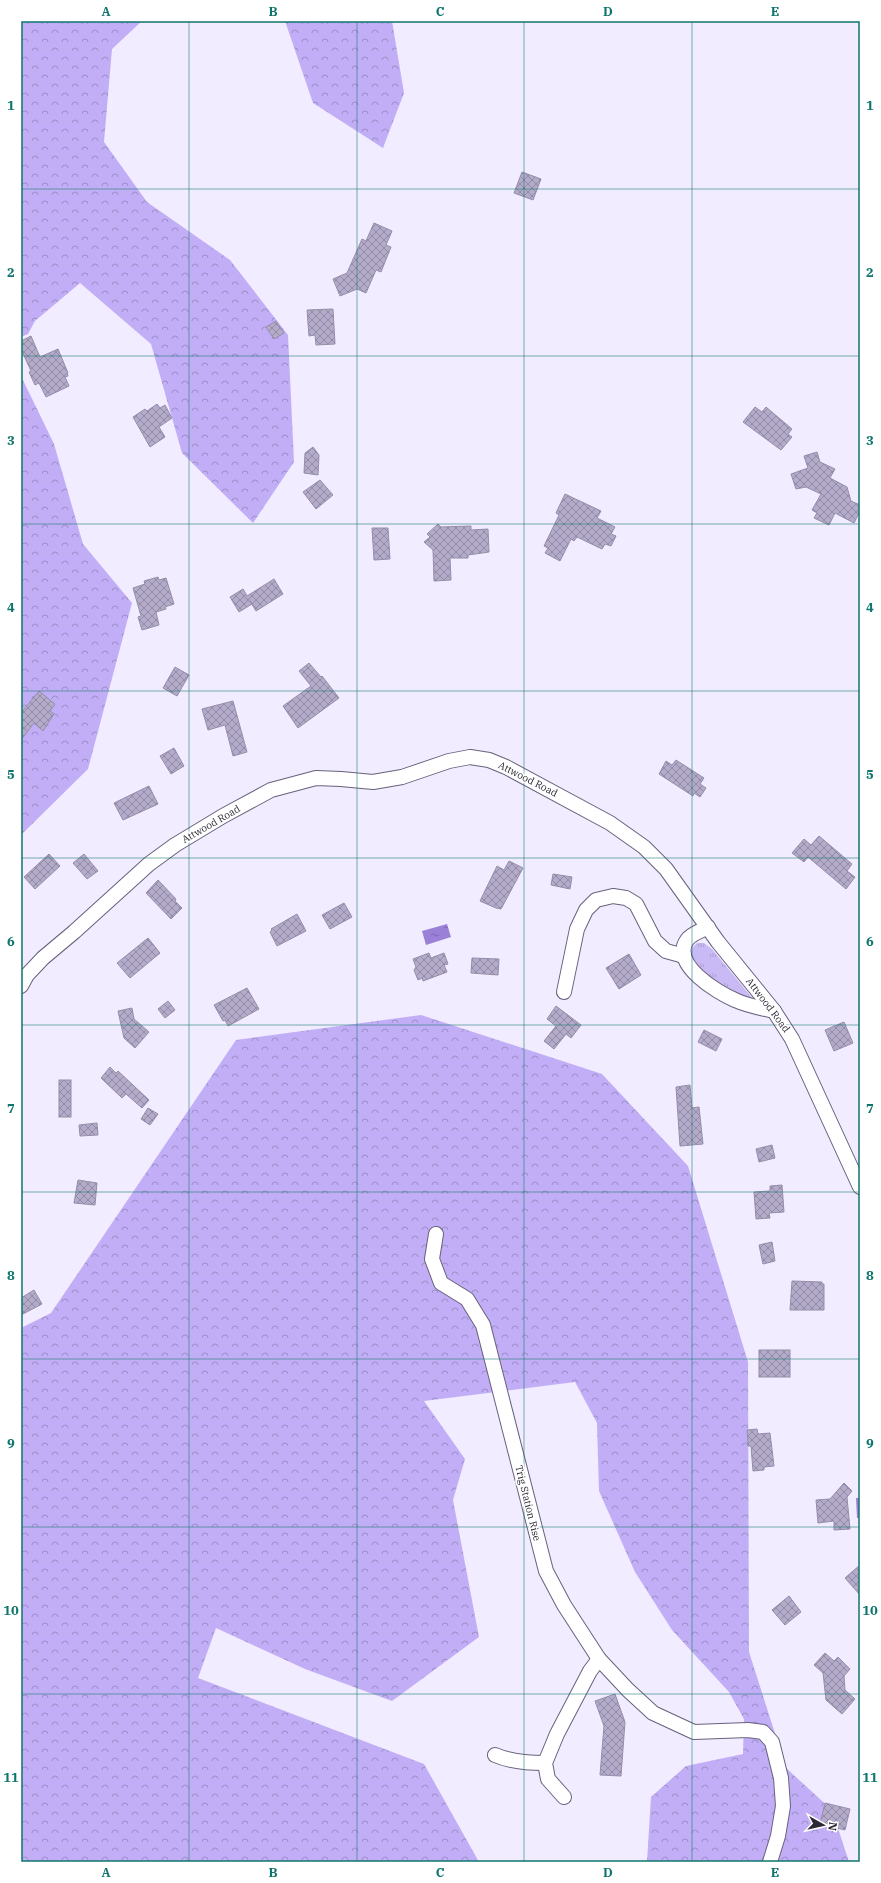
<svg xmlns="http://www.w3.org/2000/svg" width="881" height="1883" font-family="'IBM Plex Serif',serif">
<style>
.grass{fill:url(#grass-tufts)}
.forest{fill:url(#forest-crowns)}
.water{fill:url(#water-ripples)}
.building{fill:url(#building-cross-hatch);stroke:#958eaa}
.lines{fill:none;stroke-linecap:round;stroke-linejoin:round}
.minor-casing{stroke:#68617c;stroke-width:16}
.minor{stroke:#fff;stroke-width:14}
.grid{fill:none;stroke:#0f766e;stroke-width:1;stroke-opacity:0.55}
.labels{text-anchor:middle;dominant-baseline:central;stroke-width:3.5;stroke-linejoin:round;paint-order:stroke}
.street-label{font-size:10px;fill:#2b2833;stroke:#fff}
.neatline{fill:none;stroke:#0f766e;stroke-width:1.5}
.grid-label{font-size:13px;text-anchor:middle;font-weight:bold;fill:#0f766e}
</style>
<defs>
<pattern id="grass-tufts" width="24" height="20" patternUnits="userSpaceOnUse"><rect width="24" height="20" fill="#c9b9f5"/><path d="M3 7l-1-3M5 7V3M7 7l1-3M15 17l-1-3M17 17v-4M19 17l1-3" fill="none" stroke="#ad9fd2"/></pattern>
<pattern id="forest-crowns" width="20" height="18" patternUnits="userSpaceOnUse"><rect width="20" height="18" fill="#c2aef6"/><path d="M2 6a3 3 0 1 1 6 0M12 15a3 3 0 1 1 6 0" fill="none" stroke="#9e8ec8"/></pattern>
<pattern id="water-ripples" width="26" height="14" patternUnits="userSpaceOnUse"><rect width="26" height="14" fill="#9a80d6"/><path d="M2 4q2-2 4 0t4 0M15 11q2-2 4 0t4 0" fill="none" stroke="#7e69ae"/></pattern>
<pattern id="building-cross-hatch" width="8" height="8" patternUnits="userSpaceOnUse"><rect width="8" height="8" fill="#b3abc9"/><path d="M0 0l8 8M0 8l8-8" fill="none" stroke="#928ba4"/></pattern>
</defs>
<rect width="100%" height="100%" fill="#f1ecff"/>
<path class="grass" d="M697,943H704L712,949L753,999C727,999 708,975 691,957L692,948Z"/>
<g class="forest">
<polygon points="21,21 142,21 112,49 104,142 147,202 230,260 288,335 294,462 253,523 182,453 151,344 80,283 35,321 28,334 21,337"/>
<polygon points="285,21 392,21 404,93 383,148 313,103"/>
<polygon points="21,376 54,444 83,544 132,603 88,769 21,835"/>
<polygon points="421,1015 602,1074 688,1166 748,1362 749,1652 786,1768 832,1810 849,1862 647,1862 651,1797 686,1766 743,1754 744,1719 729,1692 672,1630 635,1572 599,1491 597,1423 575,1382 424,1401 465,1459 453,1500 479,1637 392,1701 305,1669 216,1628 198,1678 424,1764 479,1862 21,1862 21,1328 51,1313 236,1040"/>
</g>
<g class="water">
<polygon points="447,924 451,937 426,945 422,931"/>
<polygon points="856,1498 860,1498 860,1518 857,1518"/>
</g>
<g class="building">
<polygon points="522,172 541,179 533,200 514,193"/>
<polygon points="374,223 392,231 386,245 391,247 381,272 376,270 366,293 357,289 340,296 333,279 347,273 362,239 366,241"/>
<polygon points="333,309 335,344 316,345 315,335 309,336 307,310"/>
<polygon points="276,321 284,333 274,339 266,327"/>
<polygon points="31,336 40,357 58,349 68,373 67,373 68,376 65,377 69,386 46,397 39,383 35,385 29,372 31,371 21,349 21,341"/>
<polygon points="157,404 160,408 165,405 172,418 159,427 165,437 150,447 133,417 145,409 147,411"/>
<polygon points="755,407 762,412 766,407 792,429 788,434 792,437 781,450 743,422"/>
<polygon points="313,447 319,455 318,475 304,473 305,453"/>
<polygon points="817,452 820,462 835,469 830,478 847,487 851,501 860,505 860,511 854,523 835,513 829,525 814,518 817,513 812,510 821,494 806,487 796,489 791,474 808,468 804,456"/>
<polygon points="320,480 333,495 316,509 303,492"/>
<polygon points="565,494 601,511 597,518 615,527 611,534 616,536 611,546 605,544 602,549 577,537 574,541 571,539 560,561 545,553 548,548 544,546 559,515 556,513"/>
<polygon points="438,524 441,527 471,526 471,530 488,529 489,552 468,555 468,558 450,558 451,580 434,581 433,550 424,542 430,537 427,534"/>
<polygon points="372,528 388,528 390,559 374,560"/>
<polygon points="158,577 159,580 166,578 174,604 165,607 166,609 156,612 159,625 142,630 138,617 141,616 133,588 145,584 144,581"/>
<polygon points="274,579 283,594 256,611 250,601 252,604 239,612 230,597 243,589 247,596"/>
<polygon points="309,663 321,677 322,676 339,698 298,728 283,706 311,686 299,671"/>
<polygon points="175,667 189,675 177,696 163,688"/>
<polygon points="39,691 55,704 50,711 54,714 43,731 34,723 21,740 21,713"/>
<polygon points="233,701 247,752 233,756 225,725 208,730 202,709"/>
<polygon points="174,748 184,766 171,774 160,756"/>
<polygon points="676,760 704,778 700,784 706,788 700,797 694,793 693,796 659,774 666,761 672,765"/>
<polygon points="149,786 158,804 123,820 114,803"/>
<polygon points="819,836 852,864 847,871 855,877 846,889 808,857 804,862 792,853 804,839 811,845"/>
<polygon points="49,854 60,866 35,889 24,877"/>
<polygon points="84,854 98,871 87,879 73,863"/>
<polygon points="509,861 523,868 501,909 496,908 480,901 497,866 504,870"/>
<polygon points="553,874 572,877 570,889 551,885"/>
<polygon points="158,880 176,899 175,901 182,908 171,919 146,893"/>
<polygon points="344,903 352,917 330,929 322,915"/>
<polygon points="297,914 306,931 277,946 270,932 272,930 271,929"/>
<polygon points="148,938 160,953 130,978 117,963"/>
<polygon points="429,953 431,958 444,953 448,964 444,965 447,972 423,981 422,978 418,980 414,970 416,967 413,959"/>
<polygon points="629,954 641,975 619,989 606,968"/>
<polygon points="472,958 499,959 498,975 471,973"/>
<polygon points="247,988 259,1009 228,1026 225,1020 223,1021 214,1005"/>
<polygon points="168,1001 175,1010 165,1018 158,1009"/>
<polygon points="556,1006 581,1025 571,1038 566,1034 554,1049 544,1041 556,1026 547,1019"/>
<polygon points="132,1008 134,1019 149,1032 135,1048 124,1038 118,1011"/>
<polygon points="844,1022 853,1043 834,1051 825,1030"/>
<polygon points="704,1030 722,1039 716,1051 698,1042"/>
<polygon points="110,1067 116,1073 118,1071 149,1100 142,1108 126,1094 122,1098 101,1078"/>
<rect x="59" y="1080" width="12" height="37"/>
<polygon points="690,1085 692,1108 699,1107 703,1144 680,1146 676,1087"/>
<polygon points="148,1108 158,1114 150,1125 141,1119"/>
<polygon points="97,1123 98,1135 80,1136 79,1125"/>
<polygon points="772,1145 775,1158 759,1162 756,1149"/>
<polygon points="78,1180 97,1183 95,1205 74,1203"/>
<polygon points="782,1185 784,1212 769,1213 770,1218 756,1219 754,1192 770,1191 770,1186"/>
<polygon points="772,1242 775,1261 763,1264 759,1245"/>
<polygon points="792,1281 822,1282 822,1284 824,1284 824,1310 790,1310"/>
<polygon points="34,1290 42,1304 21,1315 21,1298"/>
<rect x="759" y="1350" width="31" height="27"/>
<polygon points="757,1429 758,1434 770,1433 774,1466 764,1467 764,1470 753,1471 751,1446 748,1446 747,1430"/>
<polygon points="844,1483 852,1491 847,1497 850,1529 834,1530 834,1521 818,1523 816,1500 830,1499"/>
<polygon points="860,1565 860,1595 845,1578"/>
<polygon points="789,1596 801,1612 785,1625 772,1610"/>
<polygon points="825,1653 834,1661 838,1657 850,1669 844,1676 845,1690 855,1699 842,1714 826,1700 823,1673 814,1665"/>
<polygon points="615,1694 625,1722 621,1776 600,1775 604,1726 595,1701"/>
<polygon points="825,1803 850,1809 845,1830 820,1824"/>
</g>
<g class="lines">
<g class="minor-casing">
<g id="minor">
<path d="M708,927C701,931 691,934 687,940C670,964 718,993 735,1000C748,1006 761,1008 774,1011"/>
<polyline points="21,986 27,975 43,958 74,932 149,864 175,845 223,816 271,790 316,778 341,779 373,782 402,777 449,761 470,757 489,760 506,767 610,823 644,847 666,869 718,942 774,1011 792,1039 860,1187"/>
<polyline points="564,992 577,929 586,910 596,900 613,896 626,898 636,904 655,941 666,951 684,956"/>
<polyline points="436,1234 432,1259 441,1283 467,1299 483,1325 546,1571 564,1605 599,1659 628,1690 653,1713 694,1732 748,1730 763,1732 772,1742 781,1778 783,1806 778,1836 770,1862"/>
<path d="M495,1755C511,1762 528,1763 545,1763"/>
<polyline points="564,1797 548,1779 545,1763 557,1734 590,1671 599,1659"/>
</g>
</g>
<use href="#minor" class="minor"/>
</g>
<path class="grid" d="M189,21V1862M357,21V1862M524,21V1862M692,21V1862M21,189H860M21,356H860M21,524H860M21,691H860M21,858H860M21,1025H860M21,1192H860M21,1359H860M21,1527H860M21,1694H860"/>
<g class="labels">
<g class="street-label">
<text transform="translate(528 779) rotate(27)">Attwood Road</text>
<text transform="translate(211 824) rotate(-30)">Attwood Road</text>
<text transform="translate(768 1005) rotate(53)">Attwood Road</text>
<text transform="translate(528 1503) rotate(76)">Trig Station Rise</text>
</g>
</g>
<rect width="881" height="1883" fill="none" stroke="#ffffff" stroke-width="44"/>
<g transform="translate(823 1825) rotate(98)" stroke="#ffffff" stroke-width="3" paint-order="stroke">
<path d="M0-3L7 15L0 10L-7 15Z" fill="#2b2833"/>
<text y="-6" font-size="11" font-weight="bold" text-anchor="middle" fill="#2b2833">N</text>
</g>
<rect x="22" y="22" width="837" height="1839" class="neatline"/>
<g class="grid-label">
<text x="106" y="16">A</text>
<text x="273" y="16">B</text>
<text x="440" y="16">C</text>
<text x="608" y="16">D</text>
<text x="775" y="16">E</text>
<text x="11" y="110">1</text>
<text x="870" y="110">1</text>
<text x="11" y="277">2</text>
<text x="870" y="277">2</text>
<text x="11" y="445">3</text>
<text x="870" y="445">3</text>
<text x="11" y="612">4</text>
<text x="870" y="612">4</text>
<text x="11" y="779">5</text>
<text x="870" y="779">5</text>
<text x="11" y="946">6</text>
<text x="870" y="946">6</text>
<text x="11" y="1113">7</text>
<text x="870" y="1113">7</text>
<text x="11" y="1280">8</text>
<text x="870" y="1280">8</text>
<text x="11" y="1448">9</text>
<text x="870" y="1448">9</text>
<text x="11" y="1615">10</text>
<text x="870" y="1615">10</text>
<text x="11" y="1782">11</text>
<text x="870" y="1782">11</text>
<text x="106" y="1877">A</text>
<text x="273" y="1877">B</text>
<text x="440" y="1877">C</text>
<text x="608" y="1877">D</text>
<text x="775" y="1877">E</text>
</g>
</svg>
